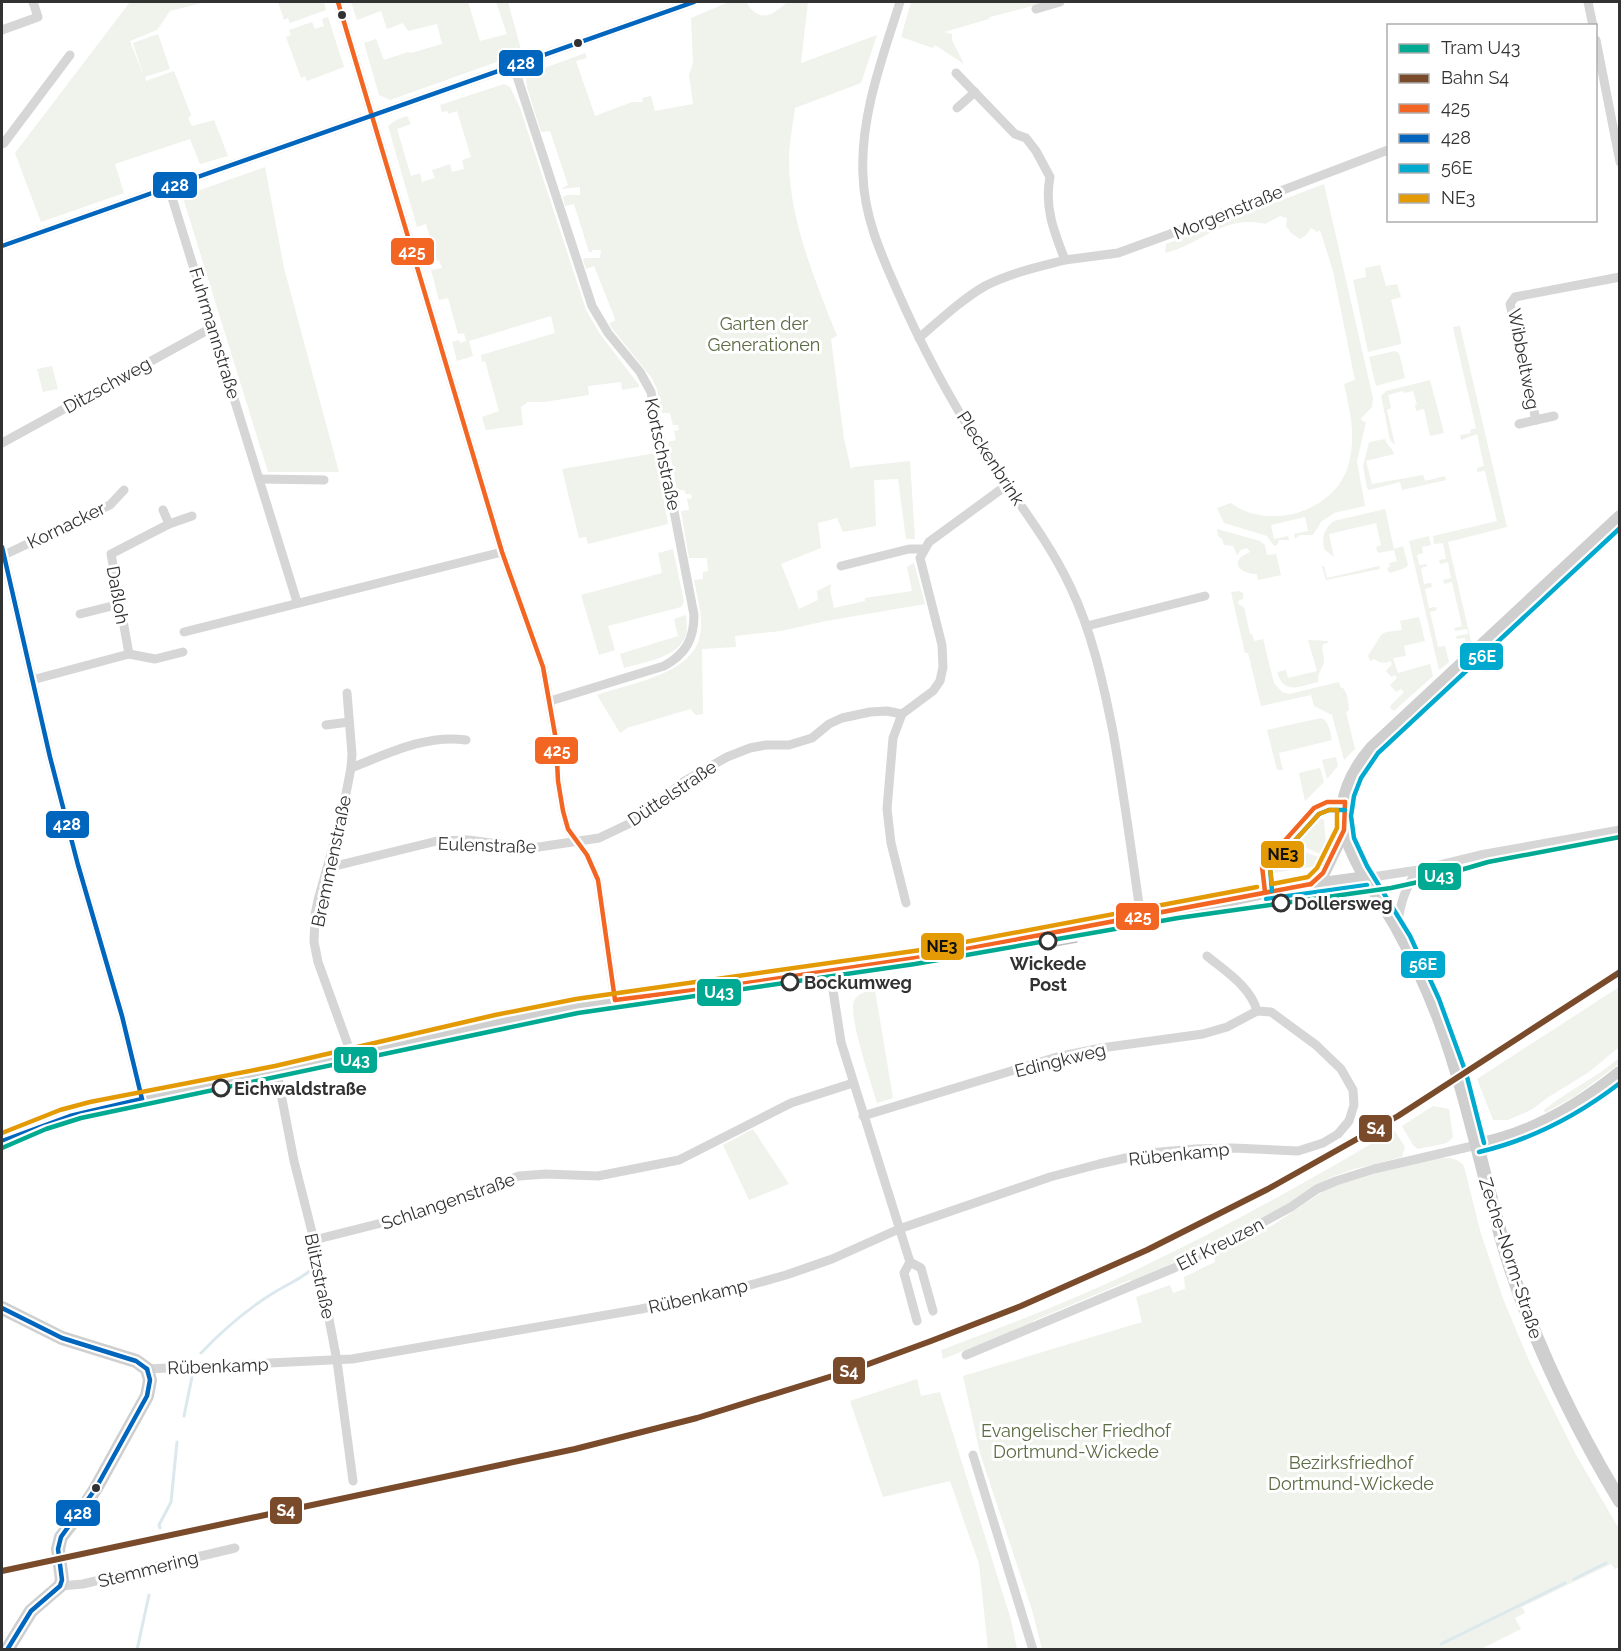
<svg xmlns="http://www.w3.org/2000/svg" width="1621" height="1651" font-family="Raleway,sans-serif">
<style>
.green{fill:#f0f2ec}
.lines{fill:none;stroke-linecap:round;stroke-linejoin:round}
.stream{stroke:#dbe9ee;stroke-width:3}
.street{stroke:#d6d6d6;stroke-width:9}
.secondary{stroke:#cfcfcf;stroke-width:14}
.tram{stroke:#bebebe;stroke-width:1.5}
.bus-1-casing{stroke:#fff;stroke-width:9}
.bus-2-casing{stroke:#fff;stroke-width:9}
.bus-3-casing{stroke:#fff;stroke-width:9}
.bus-4-casing{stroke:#fff;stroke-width:9}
.bus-1{stroke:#f26522;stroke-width:4.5}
.bus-2{stroke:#0065bd;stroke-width:4.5}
.bus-3{stroke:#00a9ce;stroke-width:4.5}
.bus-4{stroke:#e39a05;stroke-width:4.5}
.rail-1-casing{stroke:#fff;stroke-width:10}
.rail-1{stroke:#7a4b2a;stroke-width:6}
.tram-1-casing{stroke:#fff;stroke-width:9}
.tram-1{stroke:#00a991;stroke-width:4.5}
.bus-dot{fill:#323232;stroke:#fff;stroke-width:2}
.stop-dot{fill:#fff;stroke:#323232;stroke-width:3}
.labels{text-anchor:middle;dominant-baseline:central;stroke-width:6;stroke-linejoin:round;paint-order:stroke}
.street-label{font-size:18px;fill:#323232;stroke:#fff}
.park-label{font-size:18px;fill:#5b6b43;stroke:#fff}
.stop-label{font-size:18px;font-weight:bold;fill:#323232;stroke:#fff;text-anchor:start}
.line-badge{stroke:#fff;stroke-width:2}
.badge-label{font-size:16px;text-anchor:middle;font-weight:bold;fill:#fff}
.pale-badge-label{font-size:16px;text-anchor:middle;font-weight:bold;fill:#111}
</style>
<rect width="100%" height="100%" fill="#fff"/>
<g class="green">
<polygon points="130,2 206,2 170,11 157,30 130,41 144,77 133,43 158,34 170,69 145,77 146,81 174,71 191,115 188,118 192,126 214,120 228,156 200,164 190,139 115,164 124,193 41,222 15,153"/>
<polygon points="278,2 324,2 326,10 290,23 288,18 284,20"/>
<polygon points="351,2 468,2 480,41 507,34 496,2 508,2 522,53 390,100 379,95 364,43 376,39 384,60 408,52 411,53 442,44 437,24 408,31 403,23 387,29 381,11 357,20"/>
<path d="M729,2H746C759,23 771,17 787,2H808L801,63L877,35L861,83L795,108C793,125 789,142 789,159C789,220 815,280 837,336L831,339L844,439L851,469L854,467L910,461L915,539H906L898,479L874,480L876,526L843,532L837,518L818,523L821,548L781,564L799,609L818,600L817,591L831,584L830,590L834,608L865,601V598L912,591L907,567L914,563L925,604L826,621L781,631L735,636L736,647L702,649L703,714L696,715L690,709L627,728L620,733L597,695C630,683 693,675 700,635C704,617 697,597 694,580L703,579V572L708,571L707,558H689L681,511L689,510L687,499L692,498L691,494H686L684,490H677L668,442L676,440L674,431L679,430L678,425H673L670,413H662L657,389L651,377L611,327L609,323L615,321L614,316L594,266L586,269L583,260L585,258H600L601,250H592V252H589L574,204L565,206L563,197L567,195H580V187L561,189L568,185L550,131L541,132L527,87L526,77L531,73L585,53L587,58L576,61L595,116L632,102H643L642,98L651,96L655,111L693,104L689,75L693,63L691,18Z"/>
<polygon points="911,2 1048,2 990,17 989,19 944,32 952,34 952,40 964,64 935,45 933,48 901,37"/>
<polygon points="328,17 344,67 307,81 305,76 301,78 286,37 291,35 289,30 312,22 315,29 324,26 322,19"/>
<polygon points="504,84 510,87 520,108 586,310 600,334 639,385 639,387 622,390 621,382 588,386 589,395 544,402 528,402 521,407 523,425 486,430 482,417 499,411 485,361 482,362 481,355 555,333 551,316 469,341 473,356 457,361 452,342 459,340 460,343 466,341 464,333 458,334 448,298 439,300 431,270 442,268 439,260 437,261 426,224 417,227 388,126 396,120 407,116 411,124 397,129 411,176 420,173 422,182 435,178 432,170 450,164 452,172 464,169 462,160 471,157 457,111 448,114 448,111 442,112 440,105"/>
<polygon points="265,167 284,268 339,472 268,472 184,201 186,195"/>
<path d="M1324,184L1373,398L1372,407L1361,418L1362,421L1366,422L1357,461L1365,506L1334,513L1321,522L1313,535H1300L1295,539L1294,534L1308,531L1305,517L1271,525L1274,539L1288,536L1289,540H1279L1277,545L1274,546L1267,536L1224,523L1217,508L1231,503C1270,532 1337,511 1349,463C1356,435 1350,411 1344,384L1355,380L1333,271L1320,230L1317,232L1311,228L1306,235L1300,239L1291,233L1286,226L1287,218L1280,216L1265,224C1223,214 1199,246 1165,253L1166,244Z"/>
<polygon points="1380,265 1386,286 1397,284 1401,297 1391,300 1401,341 1401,344 1368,352 1353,280 1366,277 1365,268"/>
<polygon points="1460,326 1507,527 1448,542 1471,641 1460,652 1458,644 1465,642 1465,638 1457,639 1456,636 1468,634 1467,629 1455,631 1454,628 1462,626 1452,582 1444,584 1443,580 1451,578 1448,562 1440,564 1439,560 1446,559 1443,543 1434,544 1433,536 1497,521 1485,471 1477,472 1477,468 1484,466 1477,434 1461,440 1460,435 1471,433 1470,430 1476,428 1454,332 1453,327"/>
<polygon points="1395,351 1399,353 1405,378 1376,386 1369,357"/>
<polygon points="52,366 58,389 43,392 37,369"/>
<polygon points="1430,380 1444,433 1430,436 1424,409 1416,411 1415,405 1417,404 1413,391 1404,393 1403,391 1388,395 1391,408 1387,410 1395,445 1390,440 1381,396 1386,391"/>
<path d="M1385,439C1386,445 1392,447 1394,454L1366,461L1372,484L1423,475L1425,481L1445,476L1446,480L1402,490L1400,482L1369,490L1367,488L1363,466L1369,442Z"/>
<polygon points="656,453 668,524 588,544 586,537 579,538 562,469"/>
<path d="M1385,509L1394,549L1403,546L1408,565L1405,568L1390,573L1387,569L1390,566L1389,563L1397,561L1394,550L1378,553L1376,547L1381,545L1376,523L1329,534L1334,557L1324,549C1322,537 1324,528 1334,521Z"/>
<path d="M1217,529L1260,541L1265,545L1267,555L1276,554L1281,575L1258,580L1257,574C1249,575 1230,568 1241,557C1243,555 1247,554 1250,552L1247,548L1241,550L1237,555L1233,546L1224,545L1222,539L1218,536Z"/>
<polygon points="1429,536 1431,545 1422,547 1423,553 1417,555 1419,565 1427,564 1427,566 1421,568 1424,584 1431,583 1432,587 1425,589 1429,608 1436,607 1437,610 1430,612 1438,647 1445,646 1449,662 1439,670 1409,541"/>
<polygon points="673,549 684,602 681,607 608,626 615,650 599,655 581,595 662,573 658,553"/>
<polygon points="1324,566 1327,578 1379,566 1380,569 1326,580 1322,567"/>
<polygon points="1239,591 1243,593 1243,599 1239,600 1238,604 1244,607 1250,634 1252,634 1254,641 1263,639 1274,683 1282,692 1289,694 1339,682 1341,688 1343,688 1347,695 1349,710 1346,712 1355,749 1344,760 1332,715 1314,706 1311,695 1261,706 1248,653 1245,653 1231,592"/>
<path d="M686,615C686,621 688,629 686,635C678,658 644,662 624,668L620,654L678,636L674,619Z"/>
<path d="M1419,617L1425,641L1404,646L1406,656L1393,658L1398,673L1430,664L1433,676L1394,711L1390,708L1391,705L1404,692L1401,689L1396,692L1390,685L1397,678L1395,675L1391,677L1386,671L1392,664L1390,661C1386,664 1379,663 1374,659L1370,661L1368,656L1381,635L1386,632L1402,630L1400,621Z"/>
<path d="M1308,640L1328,641V643L1323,644C1321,650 1324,654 1324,661C1323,669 1317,672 1318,682C1300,686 1284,696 1277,672L1286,670L1288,678L1317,671Z"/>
<path d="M1321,718C1329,721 1330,732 1332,740L1279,753L1283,770H1277L1267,730Z"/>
<polygon points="1336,757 1338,766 1327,779 1322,760"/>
<polygon points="1320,768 1324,782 1305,801 1299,773"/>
<polygon points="1319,817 1324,820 1326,846 1322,855 1298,844 1297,842"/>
<polygon points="1292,847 1318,857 1319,860 1312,867 1274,873 1274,865"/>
<polygon points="1619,987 1619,1047 1589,1072 1547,1098 1531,1110 1508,1120 1493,1120 1477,1079"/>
<path d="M875,990L893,1098L877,1103C872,1085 848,1016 854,1001C858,993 867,991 875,990Z"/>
<path d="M1619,1058V1064L1575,1096L1545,1113L1544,1110C1567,1091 1596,1078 1619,1058Z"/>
<polygon points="1433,1106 1449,1109 1453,1137 1447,1143 1418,1149 1413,1145 1402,1126"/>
<polygon points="753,1129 789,1184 749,1200 723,1145"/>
<path d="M1394,1130L1405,1147L1402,1157L1354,1169L1329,1178L1270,1215L1148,1275L1132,1282L1130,1280L1033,1321V1323L943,1359L941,1350C1006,1326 1071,1301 1134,1271C1224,1228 1310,1181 1394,1130Z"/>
<path d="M1437,1158C1448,1158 1457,1157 1464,1166L1481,1234L1504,1301L1530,1363L1575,1453L1619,1529V1567L1615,1569L1611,1564L1522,1607L1525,1613L1515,1618L1521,1629L1481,1649H1042L1032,1610L980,1453L963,1376L1142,1322L1136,1297L1170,1285L1173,1293L1185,1289L1184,1277L1215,1262L1214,1254L1273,1225L1328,1188L1369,1175Z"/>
<polygon points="917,1379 921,1396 940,1392 1011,1620 1017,1649 988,1649 979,1564 950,1481 883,1497 850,1401"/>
</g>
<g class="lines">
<g class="stream">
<path d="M201,1353C222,1331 245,1311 270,1295C284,1286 299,1280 311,1270"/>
<polyline points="184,1416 192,1377"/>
<polyline points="160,1528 159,1525 171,1502 177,1442"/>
<polyline points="1574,1579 1606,1563"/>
<polyline points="1441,1644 1565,1583"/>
<polyline points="137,1650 149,1595"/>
</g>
<g class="street">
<polyline points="338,2 502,552 543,667 556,740 558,781 563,811 568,829 587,855 598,880 615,1000"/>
<path d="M900,2C883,56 860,116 863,175C864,215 880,252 896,288C920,343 949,398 982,449C1011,494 1047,537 1070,586C1092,632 1103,682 1113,732C1124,794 1132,856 1141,918"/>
<polyline points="1588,2 1593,26"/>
<polyline points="1036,9 1060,2"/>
<polyline points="2,30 38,17 33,2"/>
<polyline points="1596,40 1620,162"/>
<path d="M514,67L592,306L608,333L640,372L651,392L694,615C694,639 686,654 664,666L550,701"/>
<polyline points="957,108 975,92"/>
<polyline points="2,144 4,143 70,55"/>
<polyline points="169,188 297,602"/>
<polyline points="2,246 694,2"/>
<polyline points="1065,260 1118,253 1214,218 1220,214 1388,150"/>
<path d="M919,338C940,320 961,300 985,286C1010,273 1038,267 1065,260C1054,232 1044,207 1050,177L1036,151L1026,138L1015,134L956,73"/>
<polyline points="1554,416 1536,420 1510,304 1515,297 1620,277"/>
<polyline points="1519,424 1536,420"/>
<polyline points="2,443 213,327"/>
<polyline points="261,479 324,480"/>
<polyline points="163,510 169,524"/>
<polyline points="2,547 50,757 78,865 122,1016 142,1099"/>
<polyline points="4,555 110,505 124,490"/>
<polyline points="841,566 909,549 924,549"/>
<polyline points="80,614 120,604"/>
<polyline points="1087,626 1205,596"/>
<polyline points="184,632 502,552"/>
<polyline points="129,654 111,554 169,524 192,516"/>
<polyline points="32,680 129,654 155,659 183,652"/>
<polyline points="347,693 352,754 351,768 341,819 318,900 315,915 314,942 318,962 352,1056"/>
<polyline points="326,725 349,722"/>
<path d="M351,768C387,754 426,734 466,740"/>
<polyline points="327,868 437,841 468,840 532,848 599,838 639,819 683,782 727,757 750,748 766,745 789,745 812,738 829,724 842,718 870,712 887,711 902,714"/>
<polyline points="1366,878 1418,870 1480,855 1620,830"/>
<polyline points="906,903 891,843 887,809 893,738 902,714 933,691 940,681 943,667 942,645 920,558 929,542 1007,485"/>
<path d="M1397,928C1400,905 1404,889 1418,870"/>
<polyline points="830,971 841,1042 910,1262"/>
<polyline points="277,1073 294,1161 314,1240 337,1361 353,1481"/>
<polyline points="863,1116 1057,1057 1101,1048 1203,1034 1227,1027 1257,1011"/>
<polyline points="2,1133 17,1130"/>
<polyline points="314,1240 413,1215 519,1176 546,1174 598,1176 679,1160 791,1103 853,1083"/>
<polyline points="917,1321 904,1273 910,1262 921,1268 933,1311"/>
<polyline points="966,1355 1174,1268 1238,1236 1291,1207 1317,1189 1336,1181 1374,1169 1477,1145"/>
<path d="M147,1369L352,1359L641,1309L736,1289L786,1275L832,1259L899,1229L1050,1177L1099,1164L1148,1153L1195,1149L1233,1148L1298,1151L1323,1143L1338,1134L1349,1121L1354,1105L1353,1090L1341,1069L1316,1045L1271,1012L1257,1011C1251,987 1225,971 1207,956"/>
<polyline points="973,1455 1033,1650"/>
<polyline points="60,1586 83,1584 235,1548"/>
</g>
<g class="secondary">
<path d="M1620,517L1372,748C1353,770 1337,801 1345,831C1355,867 1379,895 1397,927C1413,956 1427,987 1439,1018C1469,1099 1484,1184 1510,1266C1537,1349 1575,1426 1620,1501"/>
<polyline points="1311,884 1323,873 1344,830"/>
<polyline points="2,1141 63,1117 91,1109 277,1073 497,1022 577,1006 929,956 1141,918 1265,892 1366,878"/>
<path d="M1477,1145C1530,1135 1578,1107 1620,1073"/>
<polyline points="2,1308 62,1338 136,1361 147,1369 150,1380 147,1396 96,1488 82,1510 61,1537 58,1549 62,1580 60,1586 31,1611 7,1650"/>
</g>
<polyline class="tram" points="1049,947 1077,942"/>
<g class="bus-1-casing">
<g id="bus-1">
<polyline points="338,2 502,552 543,667 556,740 558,781 563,811 568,829 587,855 598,880 615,1000"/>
<polyline points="1311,884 1323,873 1344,830 1345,802"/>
<polyline points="1265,892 1262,866 1314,808 1327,802 1345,802"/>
<polyline points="615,1000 727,986 929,956 1311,884"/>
</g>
</g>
<g class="bus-2-casing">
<g id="bus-2">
<polyline points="2,246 694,2"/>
<polyline points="2,547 50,757 78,865 122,1016 142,1099"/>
<polyline points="2,1141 70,1116 142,1099"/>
<polyline points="2,1308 62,1338 136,1361 147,1369"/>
<polyline points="7,1650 31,1611 60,1586 62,1580 58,1549 61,1537 96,1488 147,1396 150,1380 147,1369"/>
</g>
</g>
<g class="bus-3-casing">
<g id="bus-3">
<polyline points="1272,891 1270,868 1319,814 1329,810 1345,810"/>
<polyline points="1266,899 1367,885"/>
<polyline points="1484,1143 1466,1073 1439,999 1410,936 1367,866 1354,838 1351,816 1354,796 1361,778 1378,753 1620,528"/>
<path d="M1479,1152C1531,1140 1577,1116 1620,1083"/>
</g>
</g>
<g class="bus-4-casing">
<g id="bus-4">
<polygon points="1329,810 1337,810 1337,828 1317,868 1308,877 1272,884 1270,868 1319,814"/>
<polyline points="2,1133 60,1110 90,1102 275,1066 495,1015 576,999 928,949 1257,887"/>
</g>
</g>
<use href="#bus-1" class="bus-1"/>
<use href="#bus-2" class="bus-2"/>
<use href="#bus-3" class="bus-3"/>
<use href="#bus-4" class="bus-4"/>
<g class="rail-1-casing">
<polyline id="rail-1" points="2,1571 575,1449 697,1418 855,1369 931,1341 1021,1306 1147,1250 1268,1189 1398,1116 1620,972"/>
</g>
<use href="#rail-1" class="rail-1"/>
<g class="tram-1-casing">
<polyline id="tram-1" points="2,1148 46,1129 81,1118 578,1013 915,964 1178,918 1391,888 1423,881 1488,862 1620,837"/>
</g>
<use href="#tram-1" class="tram-1"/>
</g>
<g class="bus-dot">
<circle cx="342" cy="15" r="5"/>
<circle cx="578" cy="43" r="5"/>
<circle cx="96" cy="1488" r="5"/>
</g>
<g class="stop-dot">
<circle cx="1281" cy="903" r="8"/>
<circle cx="1048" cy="941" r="8"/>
<circle cx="790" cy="982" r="8"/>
<circle cx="221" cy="1088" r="8"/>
</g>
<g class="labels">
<g class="street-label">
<text transform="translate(1228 212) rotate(-22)">Morgenstraße</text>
<text transform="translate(215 333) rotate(73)">Fuhrmannstraße</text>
<text transform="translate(1524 359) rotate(79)">Wibbeltweg</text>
<text transform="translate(107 385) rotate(-29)">Ditzschweg</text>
<text transform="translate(663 454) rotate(78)">Kortschstraße</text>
<text transform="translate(991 458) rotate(57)">Pleckenbrink</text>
<text transform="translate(66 525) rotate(-26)">Kornacker</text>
<text transform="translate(118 595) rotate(80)">Daßloh</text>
<text transform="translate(672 793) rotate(-34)">Düttelstraße</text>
<text transform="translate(487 845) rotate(2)">Eulenstraße</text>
<text transform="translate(331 861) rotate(-78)">Bremmenstraße</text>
<text transform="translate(1060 1060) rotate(-14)">Edingkweg</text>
<text transform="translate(1179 1154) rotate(-6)">Rübenkamp</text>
<text transform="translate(448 1201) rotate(-19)">Schlangenstraße</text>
<text transform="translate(1220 1244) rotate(-27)">Elf Kreuzen</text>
<text transform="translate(1511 1258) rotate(72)">Zeche-Norm-Straße</text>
<text transform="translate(320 1276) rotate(78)">Blitzstraße</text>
<text transform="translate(698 1296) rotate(-13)">Rübenkamp</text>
<text transform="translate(218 1366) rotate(-2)">Rübenkamp</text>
<text transform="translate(148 1569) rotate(-14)">Stemmering</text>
</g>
<g class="park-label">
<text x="764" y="323">Garten der<tspan x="764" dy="21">Generationen</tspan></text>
<text x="1076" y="1430">Evangelischer Friedhof<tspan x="1076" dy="21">Dortmund-Wickede</tspan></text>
<text x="1351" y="1462">Bezirksfriedhof<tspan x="1351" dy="21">Dortmund-Wickede</tspan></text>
</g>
<g class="stop-label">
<text x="1294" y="903">Dollersweg</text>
<text x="1048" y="963" text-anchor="middle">Wickede<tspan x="1048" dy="21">Post</tspan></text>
<text x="804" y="982">Bockumweg</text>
<text x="234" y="1088">Eichwaldstraße</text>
</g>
</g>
<g class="line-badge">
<rect x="498" y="49" width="46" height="28" rx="6" fill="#0065bd"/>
<rect x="152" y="171" width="46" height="28" rx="6" fill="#0065bd"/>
<rect x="390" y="237" width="45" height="29" rx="6" fill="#f26522"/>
<rect x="1459" y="642" width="45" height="29" rx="6" fill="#00a9ce"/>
<rect x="534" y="736" width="45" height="29" rx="6" fill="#f26522"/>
<rect x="45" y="810" width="45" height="29" rx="6" fill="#0065bd"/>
<rect x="1260" y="840" width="45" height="29" rx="6" fill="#e39a05"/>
<rect x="1417" y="862" width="45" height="29" rx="6" fill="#00a991"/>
<rect x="1115" y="902" width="45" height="29" rx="6" fill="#f26522"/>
<rect x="920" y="932" width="45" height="29" rx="6" fill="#e39a05"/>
<rect x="1400" y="950" width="46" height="29" rx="6" fill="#00a9ce"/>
<rect x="696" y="978" width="46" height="29" rx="6" fill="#00a991"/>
<rect x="333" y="1046" width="45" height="28" rx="6" fill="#00a991"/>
<rect x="1358" y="1114" width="35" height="29" rx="6" fill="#7a4b2a"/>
<rect x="832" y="1356" width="34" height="29" rx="6" fill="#7a4b2a"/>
<rect x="269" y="1496" width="34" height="29" rx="6" fill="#7a4b2a"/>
<rect x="55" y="1499" width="46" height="28" rx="6" fill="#0065bd"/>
</g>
<g class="badge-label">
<text x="521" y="69">428</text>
<text x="175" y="191">428</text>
<text x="412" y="257">425</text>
<text x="1482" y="662">56E</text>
<text x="557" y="756">425</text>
<text x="67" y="830">428</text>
<text x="1439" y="882">U43</text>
<text x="1138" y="922">425</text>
<text x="1423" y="970">56E</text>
<text x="719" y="998">U43</text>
<text x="355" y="1066">U43</text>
<text x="1376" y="1134">S4</text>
<text x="849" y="1377">S4</text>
<text x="286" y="1516">S4</text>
<text x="78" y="1519">428</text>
</g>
<g class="pale-badge-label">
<text x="1283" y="860">NE3</text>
<text x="942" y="952">NE3</text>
</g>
<rect width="1621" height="1651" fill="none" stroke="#323232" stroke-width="6"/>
<rect x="1387" y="24" width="210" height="198" fill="#ffffff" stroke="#adadad" stroke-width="1.5"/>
<rect x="1399" y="44" width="30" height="9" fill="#00a991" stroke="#adadad" stroke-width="1.5"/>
<text x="1441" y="54" font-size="18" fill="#323232">Tram U43</text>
<rect x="1399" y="74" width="30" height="9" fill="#7a4b2a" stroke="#adadad" stroke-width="1.5"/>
<text x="1441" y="84" font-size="18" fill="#323232">Bahn S4</text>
<rect x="1399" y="104" width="30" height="9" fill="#f26522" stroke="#adadad" stroke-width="1.5"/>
<text x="1441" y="114" font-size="18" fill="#323232">425</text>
<rect x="1399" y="134" width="30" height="9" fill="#0065bd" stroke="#adadad" stroke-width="1.5"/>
<text x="1441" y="144" font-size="18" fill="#323232">428</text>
<rect x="1399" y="164" width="30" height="9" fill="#00a9ce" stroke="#adadad" stroke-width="1.5"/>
<text x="1441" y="174" font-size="18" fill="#323232">56E</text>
<rect x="1399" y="194" width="30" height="9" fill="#e39a05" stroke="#adadad" stroke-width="1.5"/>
<text x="1441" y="204" font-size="18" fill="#323232">NE3</text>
</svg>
